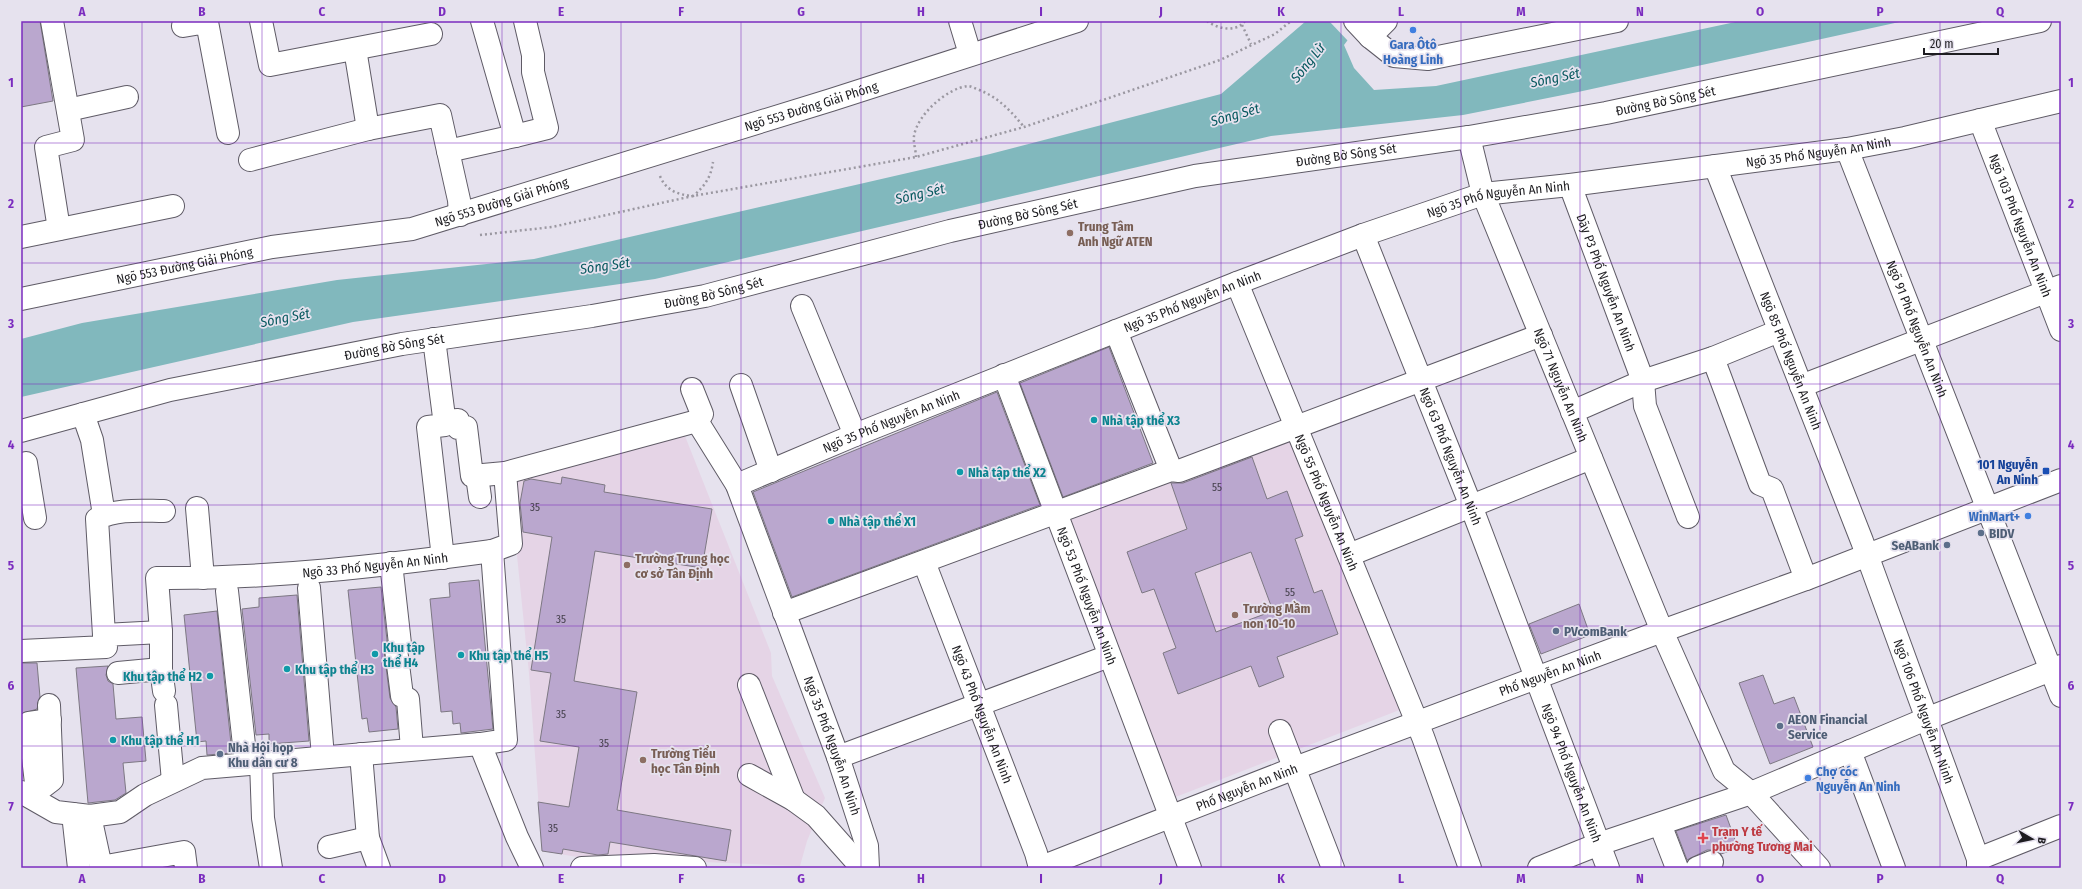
<svg xmlns="http://www.w3.org/2000/svg" width="2082" height="889" font-family="'Fira Sans Condensed',sans-serif">
<style>
.education{fill:#e5d4e6}
.water{fill:#81b8bd}
.pier{fill:#e6e2ee}
.building{fill:#baa7ce;stroke:#7d7883;fill-rule:evenodd}
.lines{fill:none;stroke-linecap:round;stroke-linejoin:round}
.minor-casing{stroke:#5f5b66;stroke-width:24}
.path{stroke:#9b98a1;stroke-width:2.5;stroke-dasharray:2 3;stroke-linecap:butt}
.minor{stroke:#fff;stroke-width:22}
.grid{fill:none;stroke:#7b2cbf;stroke-width:1;stroke-opacity:0.55}
.shop-dot{fill:#3f7fe0;stroke:#e6e2ee;stroke-width:1.5}
.education-dot{fill:#8d6e63;stroke:#e6e2ee;stroke-width:1.5}
.culture-dot{fill:#0f9aa8;stroke:#e6e2ee;stroke-width:1.5}
.transit-dot{fill:#1a4fb4;stroke:#e6e2ee;stroke-width:1.5}
.service-dot{fill:#5c6f8a;stroke:#e6e2ee;stroke-width:1.5}
.health-dot{fill:#e0444e;stroke:#e6e2ee;stroke-width:1.5}
.labels{text-anchor:middle;dominant-baseline:central;stroke-width:3.5;stroke-linejoin:round;paint-order:stroke}
.number-label{font-size:11px;fill:#45404c}
.shop-label{font-size:13px;font-weight:bold;fill:#366cbe;stroke:#e6e2ee}
.street-label{font-size:13px;fill:#1e1d21;stroke:#e6e2ee}
.education-label{font-size:13px;font-weight:bold;fill:#785e54;stroke:#e6e2ee;text-anchor:start}
.culture-label{font-size:13px;font-weight:bold;fill:#0d838f;stroke:#e6e2ee;text-anchor:start}
.transit-label{font-size:13px;font-weight:bold;fill:#164399;stroke:#e6e2ee;text-anchor:end}
.service-label{font-size:13px;font-weight:bold;fill:#4e5e75;stroke:#e6e2ee;text-anchor:start}
.health-label{font-size:13px;font-weight:bold;fill:#be3a42;stroke:#e6e2ee;text-anchor:start}
.water-label{font-size:14px;font-style:italic;fill:#06585e;stroke:#e6e2ee}
.neatline{fill:none;stroke:#7b2cbf;stroke-width:1.5}
.grid-label{font-size:13px;text-anchor:middle;font-weight:bold;fill:#7b2cbf}
</style>
<rect width="100%" height="100%" fill="#e6e2ee"/>
<g class="education">
<polygon points="683,431 771,653 772,676 825,798 807,841 800,866 654,860 607,862 542,851 529,673 509,477"/>
<polygon points="1297,432 1402,709 1173,798 1068,521"/>
</g>
<polygon class="water" points="1306,21 1362,21 1344,45 1354,68 1374,90 1436,86 1740,21 1904,21 1578,92 1463,115 1271,136 655,279 353,322 21,397 21,339 82,323 337,280 534,259 990,154 1221,94"/>
<polygon class="pier" points="1329,21 1364,21 1349,42"/>
<g class="building">
<polygon points="21,21 40,21 53,101 21,107"/>
<polygon points="1109,347 1153,463 1063,497 1020,383"/>
<polygon points="997,392 1040,505 792,597 753,492"/>
<path d="M1252,457L1267,499L1287,491L1303,536L1295,539L1314,593L1322,590L1338,634L1277,657L1284,677L1259,687L1251,666L1178,694L1163,653L1176,648L1154,589L1142,593L1127,552L1187,529L1171,483H1183ZM1251,552L1273,611L1216,632L1195,573Z"/>
<polygon points="562,477 605,485 604,492 712,509 702,568 595,551 574,681 637,692 617,810 731,830 726,861 610,842 608,854 598,855 563,849 562,854 542,851 538,802 569,807 579,747 540,741 551,673 531,670 552,537 523,532 520,503 524,481 531,479 561,484"/>
<polygon points="479,580 493,729 461,733 460,723 453,724 452,711 441,712 430,599 450,597 449,583"/>
<polygon points="381,587 387,640 384,651 390,698 396,707 398,729 369,732 367,718 362,719 348,590"/>
<polygon points="297,595 309,741 269,744 269,734 256,735 242,609 259,607 259,598"/>
<polygon points="1579,604 1590,635 1541,654 1529,624"/>
<polygon points="217,611 232,753 207,755 206,741 197,742 184,615"/>
<polygon points="21,663 37,663 40,697 37,709 21,714"/>
<polygon points="108,666 106,675 108,681 113,684 116,719 142,717 146,761 123,763 126,793 115,800 88,803 76,668"/>
<polygon points="1763,675 1774,704 1794,697 1813,747 1770,764 1739,683"/>
<polygon points="1726,815 1738,848 1721,854 1714,850 1707,850 1687,860 1676,831"/>
</g>
<g class="lines">
<g class="minor-casing">
<g id="minor">
<polyline points="52,21 73,140 46,147 59,229"/>
<polyline points="261,21 270,65 431,34"/>
<polyline points="960,21 970,54"/>
<polyline points="1355,21 1370,37 1394,56 1428,59 1617,21"/>
<polyline points="183,26 207,22 228,133"/>
<polyline points="1370,37 1386,21"/>
<polyline points="355,49 368,129"/>
<polyline points="68,110 127,97"/>
<path id="s1" d="M1980,120L2061,330"/>
<polyline points="515,136 547,128 533,72 533,55 525,21"/>
<path id="s2" d="M1469,137L1483,194L1662,631L1724,771L1751,793L1819,868"/>
<path id="s3" d="M1847,149L2061,696"/>
<polyline points="448,151 515,136 482,21"/>
<polyline points="250,160 368,129 440,115 459,200 460,215"/>
<path id="s4" d="M1715,166L1862,541L1978,859V868"/>
<path id="s5" d="M1570,185L1643,381L1645,406L1688,517"/>
<path id="s6" d="M1363,235L1473,511L1608,868"/>
<polyline points="21,237 173,206"/>
<path id="s7" d="M1237,283L1423,737L1470,868"/>
<path id="s8" d="M21,299L272,247L412,229L831,100L1077,21"/>
<polyline points="802,306 855,435"/>
<polyline points="1116,331 1171,470"/>
<polyline points="434,339 445,425 428,427 443,558"/>
<polyline points="1713,358 1760,484 1772,489 1806,579"/>
<path id="s9" d="M1004,375L1190,868"/>
<polyline points="741,385 771,471"/>
<polyline points="1801,386 2061,286"/>
<polyline points="692,389 702,414 697,421"/>
<polyline points="1572,412 1643,381 1713,358 1779,331"/>
<polyline points="83,414 92,440 104,515"/>
<polyline points="444,421 458,420 458,428 466,427 472,476 505,473"/>
<path id="s10" d="M697,421L737,485L838,757L867,846L868,868"/>
<path id="s11" d="M21,431L170,390L402,344L592,316L705,296L950,231L1195,176L1469,137L1606,113L2040,21"/>
<polyline points="26,463 35,518"/>
<polyline points="477,476 480,497"/>
<path id="s12" d="M737,485L855,435L1237,283L1363,235L1483,194L1570,185L1847,149L1905,138L2061,101"/>
<polyline points="197,508 203,578"/>
<polyline points="1349,555 1591,458"/>
<path id="s13" d="M924,562L1036,853L1040,868"/>
<polyline points="391,563 400,644 396,649 402,696 408,699 412,749"/>
<polyline points="309,588 323,757"/>
<polyline points="227,591 246,763"/>
<polyline points="784,613 1171,470 1179,471 1541,335"/>
<path d="M104,635L97,519C117,508 143,511 164,511"/>
<polyline points="21,651 106,647 104,635 161,632"/>
<polyline points="118,673 161,669"/>
<polyline points="749,685 794,800"/>
<path id="s14" d="M164,691L161,669V632L157,578C269,579 381,566 492,551L511,544L505,473L697,421"/>
<polyline points="166,705 173,781"/>
<polyline points="1280,731 1333,868"/>
<polyline points="480,744 517,837 532,868"/>
<polyline points="1850,751 1894,868"/>
<polyline points="361,754 368,838 379,868"/>
<polyline points="838,757 1109,656"/>
<polyline points="261,762 263,818 271,868"/>
<polyline points="749,775 794,800 816,816 862,868"/>
<polyline points="21,792 56,812 90,816 120,812 145,795 202,768 480,744 506,740 492,551"/>
<polyline points="31,796 52,780 49,705"/>
<polyline points="31,796 36,783 29,723 50,720"/>
<polyline points="73,814 79,868"/>
<polyline points="90,816 101,867 184,852 186,868"/>
<polyline points="1660,824 1677,868"/>
<polyline points="329,847 368,838"/>
<polyline points="1978,859 2061,826"/>
<polyline points="582,868 654,865 695,868"/>
<path id="s15" d="M1039,868L1295,768L1662,631L1806,579L2061,480"/>
<polyline points="1539,868 1599,844 1751,793 1926,719 2061,666"/>
<polyline points="1697,868 1712,862"/>
</g>
</g>
<g class="path">
<path d="M1207,21C1218,29 1236,33 1245,21"/>
<polyline points="1242,25 1251,44"/>
<path d="M916,157C916,151 913,142 914,136C917,115 947,88 968,86C971,86 974,88 977,89C998,97 1010,110 1024,127"/>
<path d="M660,176C666,191 679,195 693,196C705,186 711,177 713,162"/>
<polyline points="480,235 552,227 693,196 916,157 1024,127 1220,60 1275,34 1291,21"/>
</g>
<use href="#minor" class="minor"/>
</g>
<path class="grid" d="M142,21V868M262,21V868M382,21V868M502,21V868M621,21V868M741,21V868M861,21V868M981,21V868M1101,21V868M1221,21V868M1341,21V868M1461,21V868M1580,21V868M1700,21V868M1820,21V868M1940,21V868M21,143H2061M21,263H2061M21,384H2061M21,505H2061M21,626H2061M21,746H2061"/>
<g class="shop-dot">
<circle cx="1413" cy="30" r="4"/>
<circle cx="2028" cy="516" r="4"/>
<circle cx="1808" cy="778" r="4"/>
</g>
<g class="education-dot">
<circle cx="1070" cy="233" r="4"/>
<circle cx="627" cy="565" r="4"/>
<circle cx="1235" cy="615" r="4"/>
<circle cx="643" cy="760" r="4"/>
</g>
<g class="culture-dot">
<circle cx="1094" cy="420" r="4"/>
<circle cx="960" cy="472" r="4"/>
<circle cx="831" cy="521" r="4"/>
<circle cx="375" cy="654" r="4"/>
<circle cx="461" cy="655" r="4"/>
<circle cx="287" cy="669" r="4"/>
<circle cx="210" cy="676" r="4"/>
<circle cx="113" cy="740" r="4"/>
</g>
<rect class="transit-dot" x="2042" y="467" width="8" height="8" rx="2"/>
<g class="service-dot">
<circle cx="1981" cy="533" r="4"/>
<circle cx="1947" cy="545" r="4"/>
<circle cx="1556" cy="631" r="4"/>
<circle cx="1780" cy="726" r="4"/>
<circle cx="220" cy="754" r="4"/>
</g>
<path class="health-dot" d="M1701 832h4v4h4v4h-4v4h-4v-4h-4v-4h4z"/>
<g class="labels">
<g class="number-label">
<text x="1217" y="487">55</text>
<text x="535" y="507">35</text>
<text x="1290" y="592">55</text>
<text x="561" y="619">35</text>
<text x="561" y="714">35</text>
<text x="604" y="743">35</text>
<text x="553" y="828">35</text>
</g>
<g class="shop-label">
<text x="1413" y="44">Gara Ôtô<tspan x="1413" dy="15">Hoàng Linh</tspan></text>
<text x="2020" y="516" text-anchor="end">WinMart+</text>
<text x="1816" y="771" text-anchor="start">Chợ cóc<tspan x="1816" dy="15">Nguyễn An Ninh</tspan></text>
</g>
<g class="street-label">
<text stroke="none"><textPath href="#s11" startOffset="1679">Đường Bờ Sông Sét</textPath></text>
<text stroke="none"><textPath href="#s8" startOffset="815">Ngõ 553 Đường Giải Phóng</textPath></text>
<text stroke="none"><textPath href="#s12" startOffset="1139">Ngõ 35 Phố Nguyễn An Ninh</textPath></text>
<text stroke="none"><textPath href="#s11" startOffset="1355">Đường Bờ Sông Sét</textPath></text>
<text stroke="none"><textPath href="#s12" startOffset="815">Ngõ 35 Phố Nguyễn An Ninh</textPath></text>
<text stroke="none"><textPath href="#s8" startOffset="491">Ngõ 553 Đường Giải Phóng</textPath></text>
<text stroke="none"><textPath href="#s11" startOffset="1031">Đường Bờ Sông Sét</textPath></text>
<text stroke="none"><textPath href="#s1" startOffset="113">Ngõ 103 Phố Nguyễn An Ninh</textPath></text>
<text stroke="none"><textPath href="#s8" startOffset="167">Ngõ 553 Đường Giải Phóng</textPath></text>
<text stroke="none"><textPath href="#s5" startOffset="104">Dãy P3 Phố Nguyễn An Ninh</textPath></text>
<text stroke="none"><textPath href="#s11" startOffset="707">Đường Bờ Sông Sét</textPath></text>
<text stroke="none"><textPath href="#s12" startOffset="491">Ngõ 35 Phố Nguyễn An Ninh</textPath></text>
<text stroke="none"><textPath href="#s3" startOffset="193">Ngõ 91 Phố Nguyễn An Ninh</textPath></text>
<text stroke="none"><textPath href="#s11" startOffset="383">Đường Bờ Sông Sét</textPath></text>
<text stroke="none"><textPath href="#s4" startOffset="209">Ngõ 85 Phố Nguyễn An Ninh</textPath></text>
<text stroke="none"><textPath href="#s2" startOffset="265">Ngõ 71 Nguyễn An Ninh</textPath></text>
<text stroke="none"><textPath href="#s12" startOffset="167">Ngõ 35 Phố Nguyễn An Ninh</textPath></text>
<text stroke="none"><textPath href="#s6" startOffset="238">Ngõ 63 Phố Nguyễn An Ninh</textPath></text>
<text stroke="none"><textPath href="#s7" startOffset="237">Ngõ 55 Phố Nguyễn An Ninh</textPath></text>
<text stroke="none"><textPath href="#s14" startOffset="332">Ngõ 33 Phố Nguyễn An Ninh</textPath></text>
<text stroke="none"><textPath href="#s9" startOffset="236">Ngõ 53 Phố Nguyễn An Ninh</textPath></text>
<text stroke="none"><textPath href="#s15" startOffset="547">Phố Nguyễn An Ninh</textPath></text>
<text stroke="none"><textPath href="#s4" startOffset="584">Ngõ 106 Phố Nguyễn An Ninh</textPath></text>
<text stroke="none"><textPath href="#s13" startOffset="163">Ngõ 43 Phố Nguyễn An Ninh</textPath></text>
<text stroke="none"><textPath href="#s10" startOffset="353">Ngõ 35 Phố Nguyễn An Ninh</textPath></text>
<text stroke="none"><textPath href="#s6" startOffset="577">Ngõ 94 Phố Nguyễn An Ninh</textPath></text>
<text stroke="none"><textPath href="#s15" startOffset="223">Phố Nguyễn An Ninh</textPath></text>
</g>
<g class="education-label">
<text x="1078" y="226">Trung Tâm<tspan x="1078" dy="15">Anh Ngữ ATEN</tspan></text>
<text x="635" y="558">Trường Trung học<tspan x="635" dy="15">cơ sở Tân Định</tspan></text>
<text x="1243" y="608">Trường Mầm<tspan x="1243" dy="15">non 10-10</tspan></text>
<text x="651" y="753">Trường Tiểu<tspan x="651" dy="15">học Tân Định</tspan></text>
</g>
<g class="culture-label">
<text x="1102" y="420">Nhà tập thể X3</text>
<text x="968" y="472">Nhà tập thể X2</text>
<text x="839" y="521">Nhà tập thể X1</text>
<text x="383" y="647">Khu tập<tspan x="383" dy="15">thể H4</tspan></text>
<text x="469" y="655">Khu tập thể H5</text>
<text x="295" y="669">Khu tập thể H3</text>
<text x="202" y="676" text-anchor="end">Khu tập thể H2</text>
<text x="121" y="740">Khu tập thể H1</text>
</g>
<g class="transit-label">
<text x="2038" y="464">101 Nguyễn<tspan x="2038" dy="15">An Ninh</tspan></text>
</g>
<g class="service-label">
<text x="1989" y="533">BIDV</text>
<text x="1939" y="545" text-anchor="end">SeABank</text>
<text x="1564" y="631">PVcomBank</text>
<text x="1788" y="719">AEON Financial<tspan x="1788" dy="15">Service</tspan></text>
<text x="228" y="747">Nhà Hội họp<tspan x="228" dy="15">Khu dân cư 8</tspan></text>
</g>
<g class="health-label">
<text x="1712" y="831">Trạm Y tế<tspan x="1712" dy="15">phường Tương Mai</tspan></text>
</g>
<g class="water-label">
<text transform="translate(1308 63) rotate(-51)">Sông Lừ</text>
<text transform="translate(1555 78) rotate(-12)">Sông Sét</text>
<text transform="translate(1235 115) rotate(-16)">Sông Sét</text>
<text transform="translate(920 194) rotate(-13)">Sông Sét</text>
<text transform="translate(605 266) rotate(-8)">Sông Sét</text>
<text transform="translate(285 318) rotate(-11)">Sông Sét</text>
</g>
</g>
<rect width="2082" height="889" fill="none" stroke="#e6e2ee" stroke-width="44"/>
<g transform="translate(2032 839) rotate(99)" stroke="#e6e2ee" stroke-width="3" paint-order="stroke">
<path d="M0-3L7 15L0 10L-7 15Z" fill="#1e1d21"/>
<text y="-6" font-size="11" font-weight="bold" text-anchor="middle" fill="#1e1d21">B</text>
</g>
<path d="M1924 48v6h74v-6" fill="none" stroke="#1e1d21" stroke-width="2"/>
<text x="1930" y="48" font-size="12" fill="#1e1d21" stroke="#e6e2ee" stroke-width="3" paint-order="stroke">20 m</text>
<rect x="22" y="22" width="2038" height="845" class="neatline"/>
<g class="grid-label">
<text x="82" y="16">A</text>
<text x="202" y="16">B</text>
<text x="322" y="16">C</text>
<text x="442" y="16">D</text>
<text x="561" y="16">E</text>
<text x="681" y="16">F</text>
<text x="801" y="16">G</text>
<text x="921" y="16">H</text>
<text x="1041" y="16">I</text>
<text x="1161" y="16">J</text>
<text x="1281" y="16">K</text>
<text x="1401" y="16">L</text>
<text x="1521" y="16">M</text>
<text x="1640" y="16">N</text>
<text x="1760" y="16">O</text>
<text x="1880" y="16">P</text>
<text x="2000" y="16">Q</text>
<text x="11" y="87">1</text>
<text x="2071" y="87">1</text>
<text x="11" y="208">2</text>
<text x="2071" y="208">2</text>
<text x="11" y="328">3</text>
<text x="2071" y="328">3</text>
<text x="11" y="449">4</text>
<text x="2071" y="449">4</text>
<text x="11" y="570">5</text>
<text x="2071" y="570">5</text>
<text x="11" y="690">6</text>
<text x="2071" y="690">6</text>
<text x="11" y="811">7</text>
<text x="2071" y="811">7</text>
<text x="82" y="883">A</text>
<text x="202" y="883">B</text>
<text x="322" y="883">C</text>
<text x="442" y="883">D</text>
<text x="561" y="883">E</text>
<text x="681" y="883">F</text>
<text x="801" y="883">G</text>
<text x="921" y="883">H</text>
<text x="1041" y="883">I</text>
<text x="1161" y="883">J</text>
<text x="1281" y="883">K</text>
<text x="1401" y="883">L</text>
<text x="1521" y="883">M</text>
<text x="1640" y="883">N</text>
<text x="1760" y="883">O</text>
<text x="1880" y="883">P</text>
<text x="2000" y="883">Q</text>
</g>
</svg>
